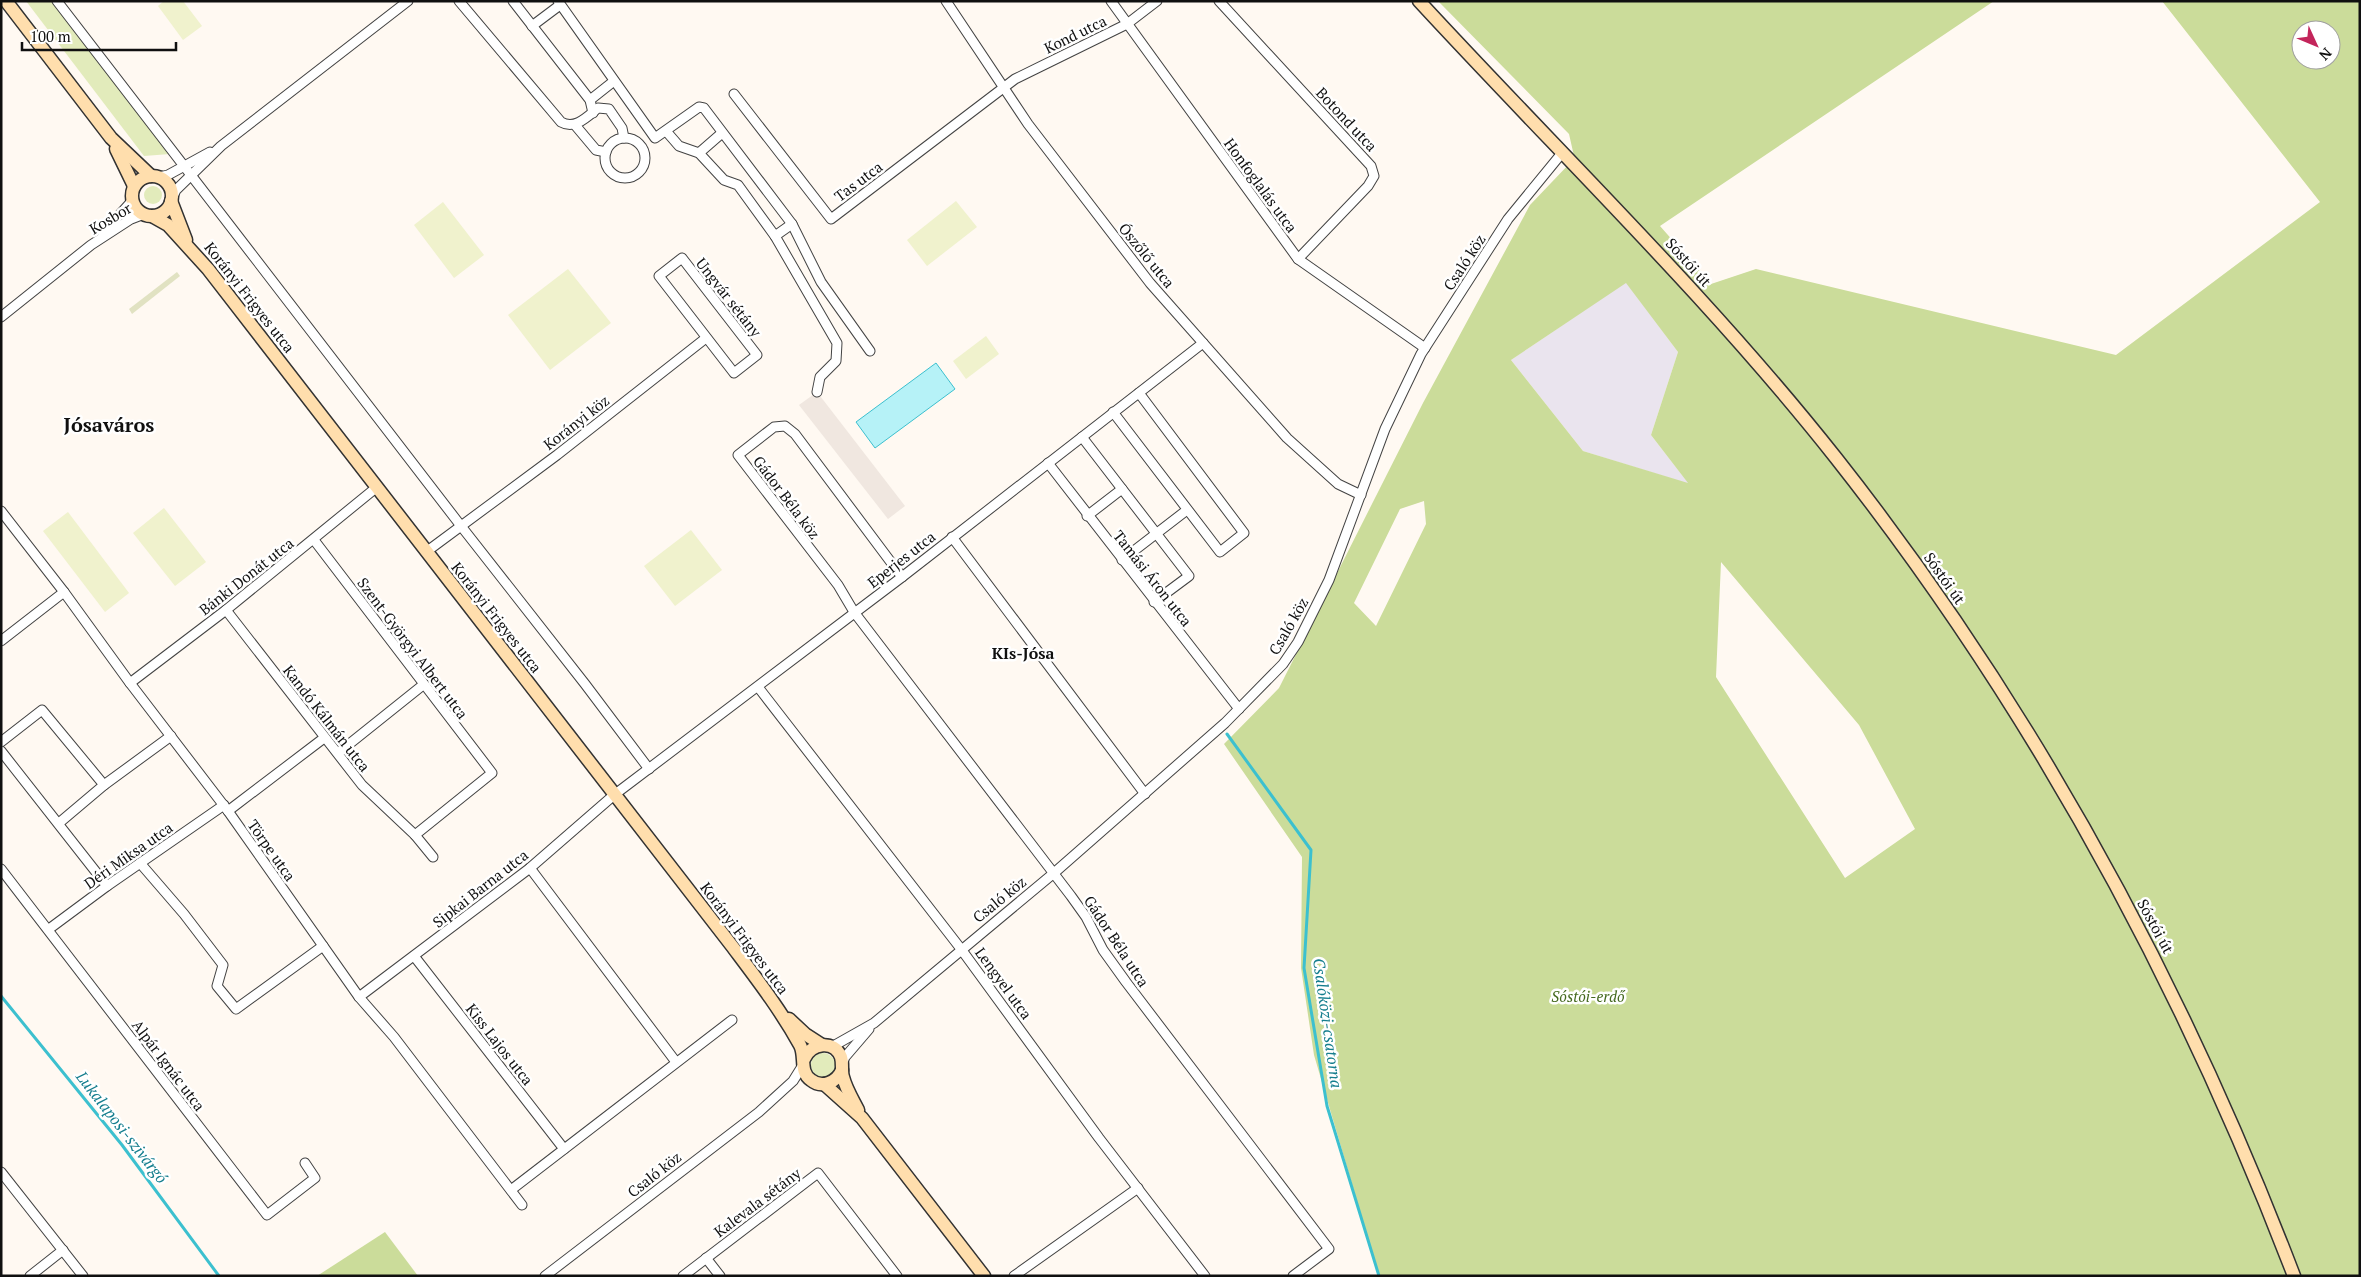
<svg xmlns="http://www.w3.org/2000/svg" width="2361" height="1277" font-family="'PT Serif',serif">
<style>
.industrial{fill:#eae4ee}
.green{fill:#e2ebbb}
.forest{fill:#cbdc9a;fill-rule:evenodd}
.cemetery{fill:#e1e2c2}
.pitch{fill:#f0f2cd}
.plaza{fill:#f0e7e0}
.water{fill:#b6f2f7;stroke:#3cc0cf}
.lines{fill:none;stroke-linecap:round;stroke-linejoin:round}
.stream{stroke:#3cc0cf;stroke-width:3}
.street-casing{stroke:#434343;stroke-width:11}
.secondary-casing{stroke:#323232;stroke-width:15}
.street{stroke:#fff;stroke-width:9}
.secondary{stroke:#ffdead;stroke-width:12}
.labels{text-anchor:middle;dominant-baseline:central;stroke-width:5;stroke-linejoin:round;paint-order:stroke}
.street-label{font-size:15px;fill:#101010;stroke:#fff}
.park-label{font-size:15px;font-style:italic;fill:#44691e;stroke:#fff}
.neighbourhood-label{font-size:16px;font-weight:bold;fill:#101010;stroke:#fff}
.water-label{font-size:16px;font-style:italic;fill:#157e8e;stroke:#fff}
.district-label{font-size:20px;font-weight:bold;fill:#101010;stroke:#fff}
</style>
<rect width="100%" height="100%" fill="#fff9f2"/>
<polygon class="industrial" points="1626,282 1678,352 1651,435 1689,484 1583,451 1511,360"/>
<g class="green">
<polygon points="26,1 51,1 170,154 144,156"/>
<circle cx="153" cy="195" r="9"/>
<circle cx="823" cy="1065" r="12"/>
</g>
<g class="forest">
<path d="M1438,1H1994L1660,226L1711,284L1756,269L2116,355L2320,202L2162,1H2360V1276H1379L1314,1055L1301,968L1302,857L1224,744L1279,688L1423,403L1530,205L1571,162L1574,156L1569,134ZM2301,30H2331V60H2301ZM1626,283L1678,352L1651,435L1688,483L1583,451L1511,360ZM1424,501L1426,524L1376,626L1354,603L1400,509ZM1721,562L1859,725L1915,829L1845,878L1716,677Z"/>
<polygon points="385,1232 418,1276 317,1276"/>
</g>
<polygon class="cemetery" points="177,272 180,276 132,314 129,309"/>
<g class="pitch">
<polygon points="164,1 183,1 202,26 183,40 158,6"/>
<polygon points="956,201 977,227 927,266 907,240"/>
<polygon points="443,202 484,255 454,278 414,225"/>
<polygon points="568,269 611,323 550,370 508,315"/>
<polygon points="986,336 999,354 966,379 953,361"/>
<polygon points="164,508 206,562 175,586 133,533"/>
<polygon points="68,512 129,593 105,612 43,531"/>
<polygon points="691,530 722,570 675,606 644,566"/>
</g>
<polygon class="plaza" points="817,392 905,506 888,519 799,405"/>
<polygon class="water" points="936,363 955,389 875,448 856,422"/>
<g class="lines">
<g class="stream">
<polyline points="1227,734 1311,850 1304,968 1327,1106 1379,1276"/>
<polyline points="1,996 122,1145 219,1276"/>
</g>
<g class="street-casing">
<g id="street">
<polyline points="57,1 461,526 585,684 649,769"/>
<path d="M459,1L561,122C575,130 587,117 598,108L609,109L622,128L624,138"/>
<polyline points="513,1 590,100 593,113"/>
<polyline points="558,1 655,138 699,107 704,108 792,224 821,282 870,351"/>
<polyline points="946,1 1028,124 1150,283 1287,438 1338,484 1361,495"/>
<polyline points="1111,1 1298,259 1425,348"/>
<polyline points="1219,1 1371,166 1374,176 1368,186 1298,259"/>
<polyline points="532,26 560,5"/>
<polyline points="734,94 831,219 1015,79 1127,24 1157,1"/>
<polyline points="590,100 614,81"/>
<polyline points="575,125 596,150 606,152"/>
<polyline points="666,131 679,146 699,153 724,180 738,185 775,236 837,343 836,361 820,377 817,392"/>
<circle cx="625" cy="158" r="20"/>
<polyline points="699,153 722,133"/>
<polyline points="159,177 168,175 210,152"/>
<polyline points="171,201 176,190 221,146 408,1"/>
<polyline points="103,233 132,201"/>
<polyline points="775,236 792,224"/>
<polygon points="682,258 757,355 734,373 659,276"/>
<polyline points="1,317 91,245 131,219 144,214"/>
<polyline points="1113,412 1220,552 1244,533 1139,393"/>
<polyline points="1082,437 1189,576 1154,602"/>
<polyline points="1048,463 1239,709"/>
<polyline points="1,511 64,592 130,683 228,811 359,997 394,1037 522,1205"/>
<polyline points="1087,516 1122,489"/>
<polyline points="952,537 1145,794"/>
<polyline points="314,540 492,773 415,835"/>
<polyline points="426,552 557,455 706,338"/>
<polyline points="1122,560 1187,510"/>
<polyline points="902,577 795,434 785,426 774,427 738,455 838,585 854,612 1071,896 1086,917 1103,950 1126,982 1329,1249 1293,1276"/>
<polyline points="226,610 362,785 415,835 433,857"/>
<polyline points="1,641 64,592"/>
<polyline points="130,683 226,610 377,487"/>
<polyline points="758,687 961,949 1099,1138 1205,1276"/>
<polyline points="1,742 42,710 104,785"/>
<polyline points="1,751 107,886"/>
<polyline points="338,753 423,685"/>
<polyline points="228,811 324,738"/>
<polyline points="59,823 104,785 171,736"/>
<polyline points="140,863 184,914 223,965 217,986 236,1009 323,946"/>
<polyline points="530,868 676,1062"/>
<polyline points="1,869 267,1215 315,1178 305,1163"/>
<polyline points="49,929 107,886 224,805"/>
<polyline points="414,956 564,1149"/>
<polyline points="359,997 530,868 614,795 902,577 1203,343"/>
<polyline points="828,1046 835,1045 874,1023 1054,873 1225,723 1283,664 1298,642 1329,580 1385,429 1421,354 1508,219 1562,153"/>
<polyline points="842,1064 845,1057 869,1029"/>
<polyline points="1,1172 83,1276"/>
<polyline points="511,1190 732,1020"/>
<polyline points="706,1258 720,1276"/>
<polyline points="30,1276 63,1250"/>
<polyline points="545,1276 759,1112 793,1081 803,1065"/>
<polyline points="683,1276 818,1173 897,1276"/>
<polyline points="1014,1276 1138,1188"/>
</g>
</g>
<g class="secondary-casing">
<g id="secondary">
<polyline points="6,1 111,138 151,176"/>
<path d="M1419,1C1559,153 1708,296 1836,458C2031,705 2182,983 2294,1276"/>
<polyline points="116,149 134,186"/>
<circle cx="152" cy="196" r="20"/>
<polyline points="171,201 186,240"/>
<path d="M152,216L168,225L208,269L732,946C756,978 780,1009 800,1045C806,1056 799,1072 811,1080C822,1089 837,1082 842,1070"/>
<polyline points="789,1019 805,1034 822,1045"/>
<path d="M804,1059C811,1043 834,1039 841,1057C843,1064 841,1071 843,1077C846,1089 853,1100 858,1110"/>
<polyline points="824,1084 862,1118 984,1276"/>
</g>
</g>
<use href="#street" class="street"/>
<use href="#secondary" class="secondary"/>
</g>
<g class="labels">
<g class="street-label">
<text transform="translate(1075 34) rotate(-26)">Kond utca</text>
<text transform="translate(1347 119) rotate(47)">Botond utca</text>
<text transform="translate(858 181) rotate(-37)">Tas utca</text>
<text transform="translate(1261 185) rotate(54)">Honfoglalás utca</text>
<text transform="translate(110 218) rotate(-31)">Kosbor</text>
<text transform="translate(1147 255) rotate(51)">Ószőlő utca</text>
<text transform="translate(1464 262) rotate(-57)">Csaló köz</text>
<text transform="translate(1689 262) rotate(48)">Sóstói út</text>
<text transform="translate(250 297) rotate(52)">Korányi Frigyes utca</text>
<text transform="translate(729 297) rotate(52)">Ungvár sétány</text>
<text transform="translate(576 422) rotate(-38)">Korányi köz</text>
<text transform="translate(787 497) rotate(53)">Gádor Béla köz</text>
<text transform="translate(901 559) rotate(-38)">Eperjes utca</text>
<text transform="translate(246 576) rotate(-38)">Bánki Donát utca</text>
<text transform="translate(1153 578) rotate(52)">Tamási Áron utca</text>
<text transform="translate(1945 578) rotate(55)">Sóstói út</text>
<text transform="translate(497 617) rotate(52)">Korányi Frigyes utca</text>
<text transform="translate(1288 626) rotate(-60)">Csaló köz</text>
<text transform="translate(413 648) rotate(53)">Szent-Györgyi Albert utca</text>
<text transform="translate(327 718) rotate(52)">Kandó Kálmán utca</text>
<text transform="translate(272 850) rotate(55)">Törpe utca</text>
<text transform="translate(128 855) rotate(-35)">Déri Miksa utca</text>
<text transform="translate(480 888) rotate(-38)">Sipkai Barna utca</text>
<text transform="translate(999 899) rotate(-39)">Csaló köz</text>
<text transform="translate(2156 926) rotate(62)">Sóstói út</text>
<text transform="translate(745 938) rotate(53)">Korányi Frigyes utca</text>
<text transform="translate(1117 941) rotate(57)">Gádor Béla utca</text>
<text transform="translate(1004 983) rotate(54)">Lengyel utca</text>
<text transform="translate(500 1044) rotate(52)">Kiss Lajos utca</text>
<text transform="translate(169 1065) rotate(53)">Alpár Ignác utca</text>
<text transform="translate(654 1174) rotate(-38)">Csaló köz</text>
<text transform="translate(757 1202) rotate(-37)">Kalevala sétány</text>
</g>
<g class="park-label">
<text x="1588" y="996">Sóstói-erdő</text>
</g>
<g class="neighbourhood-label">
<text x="1023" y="653">KIs-Jósa</text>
</g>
<g class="water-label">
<text transform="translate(1328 1023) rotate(82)">Csalóközi-csatorna</text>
<text transform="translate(122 1127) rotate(52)">Lukalaposi-szivárgó</text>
</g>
<g class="district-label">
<text x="109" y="424">Jósaváros</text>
</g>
</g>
<rect width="2361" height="1277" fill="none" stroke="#101010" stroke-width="5"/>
<g transform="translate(2316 45) rotate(134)"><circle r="24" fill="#ffffff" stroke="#9f9f9f"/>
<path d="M0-4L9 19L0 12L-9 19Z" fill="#c3255b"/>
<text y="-8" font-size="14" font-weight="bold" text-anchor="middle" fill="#101010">N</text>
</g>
<path d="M22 42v8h154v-8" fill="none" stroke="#101010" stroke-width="2.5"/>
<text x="30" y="42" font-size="15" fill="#101010" stroke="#ffffff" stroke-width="4" paint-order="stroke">100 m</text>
</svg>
